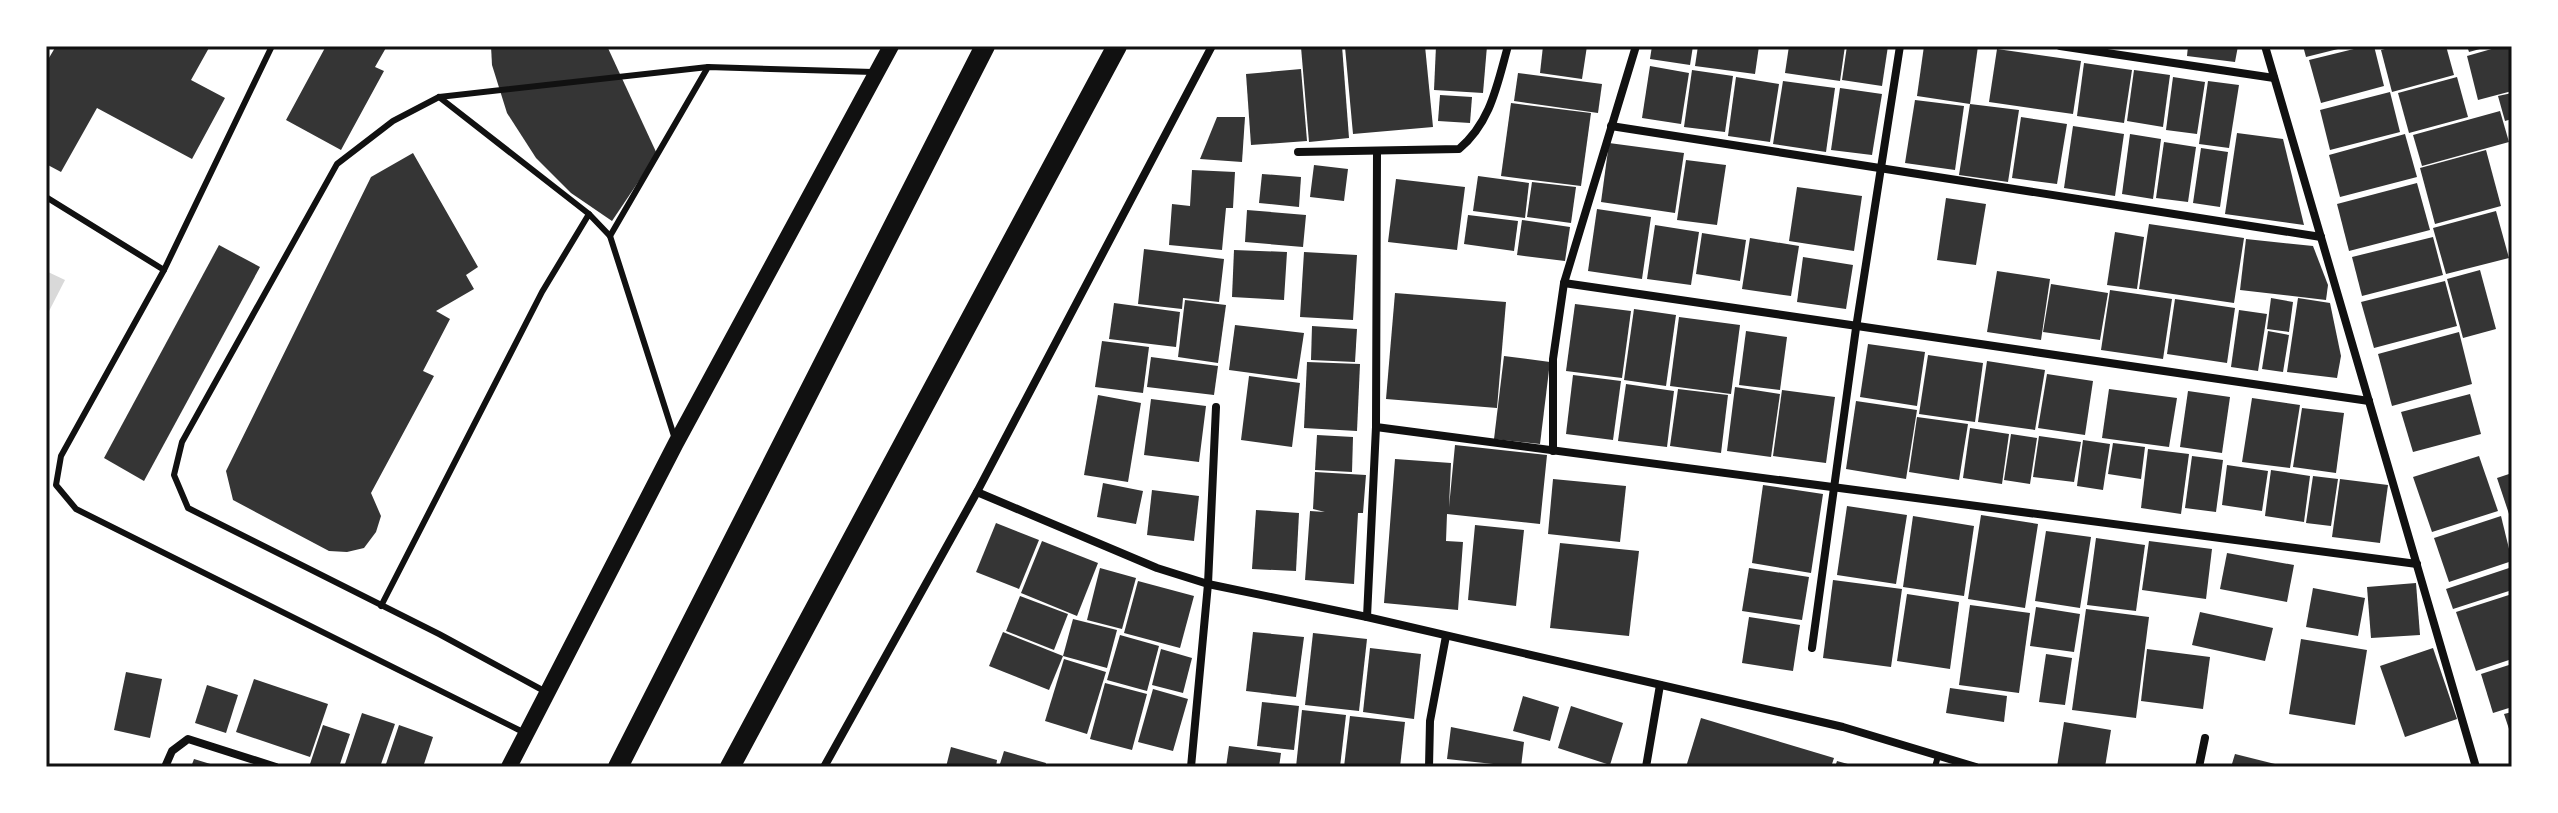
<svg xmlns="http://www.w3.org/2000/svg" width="2558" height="813" font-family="'Work Sans',sans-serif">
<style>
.water{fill:#d9d9d9}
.building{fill:#353535}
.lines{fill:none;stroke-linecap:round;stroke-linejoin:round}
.service{stroke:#111;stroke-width:6}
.minor{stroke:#111;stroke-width:8}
.secondary{stroke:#111;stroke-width:16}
.primary{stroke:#111;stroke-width:20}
.neatline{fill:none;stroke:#111;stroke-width:3}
</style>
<rect width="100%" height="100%" fill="#fff"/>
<polygon class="water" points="46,271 65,280 46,317"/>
<g class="building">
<polygon points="56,46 210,46 191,80 225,98 192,159 97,108 61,172 46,164 46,63"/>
<polygon points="326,46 387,46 375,67 384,71 341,150 286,120"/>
<polygon points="491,46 607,46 657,154 612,221 571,193 536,158 507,113 492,65"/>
<polygon points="1342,46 1349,138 1309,142 1301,47"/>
<polygon points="1425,46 1433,127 1353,134 1345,47"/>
<polygon points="1436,46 1487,46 1483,93 1434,90"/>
<polygon points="1543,46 1587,46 1582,79 1540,73"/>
<polygon points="1652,46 1693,46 1690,65 1650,59"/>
<polygon points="1698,46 1759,46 1755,74 1695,66"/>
<polygon points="1789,46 1845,46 1840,81 1785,73"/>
<polygon points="1847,46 1888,46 1882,86 1842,80"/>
<polygon points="1924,46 1978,46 1970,104 1917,96"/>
<polygon points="2188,46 2238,46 2235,62 2187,56"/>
<polygon points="2303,46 2345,46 2346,47 2306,57"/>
<polygon points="2366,46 2374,46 2384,86 2321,103 2309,60"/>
<polygon points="2396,46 2446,46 2454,75 2392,92 2381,50"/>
<polygon points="2467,46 2487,46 2487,47 2469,52"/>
<polygon points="2502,46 2512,46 2512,91 2478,100 2467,56"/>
<polygon points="1997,49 2081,61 2073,114 1989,102"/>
<polygon points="2084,63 2132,70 2124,123 2077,116"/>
<polygon points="1650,66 1689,73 1681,124 1642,118"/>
<polygon points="1301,69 1307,141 1251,145 1246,74"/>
<polygon points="1692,70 1733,76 1725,132 1684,127"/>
<polygon points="2134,70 2170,75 2163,127 2127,121"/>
<polygon points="1518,73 1602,84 1598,113 1514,101"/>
<polygon points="1736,77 1779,84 1770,142 1728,136"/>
<polygon points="2173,77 2205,82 2197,134 2166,130"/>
<polygon points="2457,77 2468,117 2409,133 2398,93"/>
<polygon points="1783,81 1835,88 1826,152 1773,144"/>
<polygon points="2208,81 2239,85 2229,148 2199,144"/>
<polygon points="1840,88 1882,94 1872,155 1831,150"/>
<polygon points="2390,92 2400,132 2330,150 2320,110"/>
<polygon points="2512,93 2512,119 2505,121 2498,96"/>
<polygon points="1440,95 1472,97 1470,123 1438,121"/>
<polygon points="1915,100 1964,106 1955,170 1905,163"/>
<polygon points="1511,103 1591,113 1581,186 1501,176"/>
<polygon points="1970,104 2019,110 2008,182 1959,175"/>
<polygon points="2500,111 2509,142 2422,166 2413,135"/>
<polygon points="1217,117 1245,117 1242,162 1200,159"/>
<polygon points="2021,117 2067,124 2057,184 2012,178"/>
<polygon points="2073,126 2124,134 2115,196 2064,188"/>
<polygon points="2237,133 2283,139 2304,225 2225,214"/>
<polygon points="2130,134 2161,139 2153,199 2122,194"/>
<polygon points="2405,134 2417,177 2340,197 2329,155"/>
<polygon points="2164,142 2196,147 2188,202 2156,198"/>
<polygon points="1609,143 1684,153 1675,213 1601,202"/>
<polygon points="2201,148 2228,152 2220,207 2193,203"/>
<polygon points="2486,150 2501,206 2435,224 2420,168"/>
<polygon points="413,153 478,267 466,275 474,289 436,311 450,319 423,371 434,376 371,493 381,516 376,532 364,548 347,552 329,551 233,500 226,471 371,177"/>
<polygon points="1686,160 1726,165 1717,225 1677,220"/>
<polygon points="1314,165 1348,169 1344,201 1310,197"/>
<polygon points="1192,170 1235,172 1233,208 1226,208 1222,250 1169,245 1172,204 1190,206"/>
<polygon points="1262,174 1301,177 1299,207 1259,203"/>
<polygon points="1478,176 1529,183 1525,218 1473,211"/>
<polygon points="1396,179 1465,187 1457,250 1388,242"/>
<polygon points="1532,182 1576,187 1571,223 1527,217"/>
<polygon points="2417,183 2430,230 2349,251 2337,204"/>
<polygon points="1797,187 1862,196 1854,251 1789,241"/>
<polygon points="1946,198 1986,204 1976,265 1937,260"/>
<polygon points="1597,209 1651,217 1642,279 1588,271"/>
<polygon points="1247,210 1306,215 1303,247 1245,242"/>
<polygon points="2496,211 2509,258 2446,274 2433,228"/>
<polygon points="1468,215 1518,221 1514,251 1464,244"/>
<polygon points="1522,220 1570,227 1565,261 1517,255"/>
<polygon points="2149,224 2244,238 2234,303 2139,289"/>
<polygon points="1655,225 1699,232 1691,285 1647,279"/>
<polygon points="2115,232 2144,237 2137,289 2107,285"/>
<polygon points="1702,233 1746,240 1740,281 1696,274"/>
<polygon points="2433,237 2443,275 2362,296 2352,257"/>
<polygon points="1750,238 1799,246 1791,296 1742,289"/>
<polygon points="2246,239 2313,246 2328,285 2326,300 2240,290"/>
<polygon points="219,245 260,267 144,481 104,458"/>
<polygon points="1144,249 1224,259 1219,302 1183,298 1182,309 1138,304"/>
<polygon points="1234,250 1287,252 1284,300 1232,297"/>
<polygon points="1304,252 1357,255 1353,320 1300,317"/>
<polygon points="1803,257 1853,265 1846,309 1797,302"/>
<polygon points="2480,270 2496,329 2463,338 2447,279"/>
<polygon points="1997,271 2050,279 2041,340 1987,332"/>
<polygon points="2445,281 2457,326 2374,348 2361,302"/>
<polygon points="2051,284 2108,293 2100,340 2043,332"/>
<polygon points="2110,290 2172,299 2163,359 2101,350"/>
<polygon points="1395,293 1506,302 1497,408 1386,399"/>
<polygon points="2271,298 2293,302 2289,332 2267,329"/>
<polygon points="2298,298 2330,303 2341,356 2337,378 2287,372"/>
<polygon points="2175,299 2235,308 2227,363 2167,354"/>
<polygon points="1185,300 1226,305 1218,363 1178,357"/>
<polygon points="1114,303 1180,312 1176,347 1109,339"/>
<polygon points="1575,304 1631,311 1622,378 1566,371"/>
<polygon points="1634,309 1676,315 1666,386 1624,380"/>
<polygon points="2239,310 2267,314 2258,371 2231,367"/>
<polygon points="1679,317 1740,325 1731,394 1670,386"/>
<polygon points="1235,325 1304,333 1297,379 1229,370"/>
<polygon points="1312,326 1357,329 1355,362 1311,360"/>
<polygon points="1746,331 1787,337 1780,390 1739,385"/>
<polygon points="2268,331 2289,335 2283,372 2262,369"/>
<polygon points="2459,332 2472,384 2392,406 2378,354"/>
<polygon points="1102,341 1149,347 1143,393 1095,387"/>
<polygon points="1868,344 1925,352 1917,406 1860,397"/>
<polygon points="1928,355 1983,363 1975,422 1919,414"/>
<polygon points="1504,356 1550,362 1540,444 1494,439"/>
<polygon points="1151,357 1218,366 1214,395 1147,387"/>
<polygon points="1987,361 2045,370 2035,430 1978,422"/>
<polygon points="1307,362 1360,364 1357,431 1304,428"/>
<polygon points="2047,374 2093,381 2085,435 2038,428"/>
<polygon points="1573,375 1621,381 1613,440 1566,434"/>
<polygon points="1249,376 1300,383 1292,447 1241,440"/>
<polygon points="1626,384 1674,391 1667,447 1618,441"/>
<polygon points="1735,387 1780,394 1771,457 1727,451"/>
<polygon points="1678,389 1728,395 1721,453 1670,446"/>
<polygon points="2109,389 2177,398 2169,447 2102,438"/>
<polygon points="1782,390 1835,397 1826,463 1773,456"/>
<polygon points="2188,391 2230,397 2222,453 2180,447"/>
<polygon points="2470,394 2481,434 2413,452 2401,412"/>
<polygon points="1098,395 1141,403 1128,482 1084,475"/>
<polygon points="2252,398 2300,405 2290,468 2242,462"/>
<polygon points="1151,399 1206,406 1199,462 1144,455"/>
<polygon points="1856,401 1917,410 1906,479 1846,469"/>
<polygon points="2302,408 2344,413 2336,473 2293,467"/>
<polygon points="1917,417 1968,424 1959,480 1909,472"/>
<polygon points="1970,428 2009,434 2002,484 1963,478"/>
<polygon points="2011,434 2037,438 2030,484 2004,480"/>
<polygon points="1317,435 1353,437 1352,472 1315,470"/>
<polygon points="2039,436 2081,442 2074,482 2033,477"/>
<polygon points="2083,440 2110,444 2103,490 2077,486"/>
<polygon points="2113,443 2145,447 2141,479 2108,474"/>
<polygon points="1455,445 1547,455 1540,524 1447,514 1446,541 1463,542 1458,610 1384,603 1395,459 1451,463 1449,507"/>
<polygon points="2148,449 2189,454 2181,514 2141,508"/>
<polygon points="2192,456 2223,460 2216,512 2185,508"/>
<polygon points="2479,456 2498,511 2432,532 2413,477"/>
<polygon points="2227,465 2268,471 2262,511 2222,505"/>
<polygon points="2271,470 2310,476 2304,522 2265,516"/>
<polygon points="1315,472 1366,475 1363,513 1358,513 1354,584 1305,580 1310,511 1325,512 1313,509"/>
<polygon points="2512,473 2512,520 2511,520 2497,478"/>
<polygon points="2313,476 2338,479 2331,526 2306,523"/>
<polygon points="1553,479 1626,486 1620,542 1548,534"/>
<polygon points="2340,479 2388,485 2380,543 2332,537"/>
<polygon points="1103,483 1143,491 1136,524 1097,517"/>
<polygon points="1763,485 1823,494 1811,573 1752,563"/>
<polygon points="1152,490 1199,496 1194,541 1147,535"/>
<polygon points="1847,506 1907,515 1896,584 1837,575"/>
<polygon points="1256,510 1299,513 1296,571 1252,569"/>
<polygon points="1981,515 2038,524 2025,608 1968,599"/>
<polygon points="1913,516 1974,526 1964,596 1903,587"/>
<polygon points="2501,516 2512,561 2449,582 2434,538"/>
<polygon points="996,523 1039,540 1019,589 976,572"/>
<polygon points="1475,525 1524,530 1516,606 1468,600"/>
<polygon points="2046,531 2091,537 2080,608 2035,601"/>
<polygon points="2096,538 2145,545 2136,611 2087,605"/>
<polygon points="1042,541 1098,563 1077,616 1021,593"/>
<polygon points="2149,541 2212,549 2206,599 2142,590"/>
<polygon points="1560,543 1639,551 1629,636 1550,628"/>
<polygon points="2227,553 2294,565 2287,602 2220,589"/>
<polygon points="2512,567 2512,590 2453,609 2446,589"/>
<polygon points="1100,568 1136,578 1122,629 1087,620"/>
<polygon points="1749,568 1809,577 1802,620 1742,611"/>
<polygon points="1833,580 1902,589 1891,667 1823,658"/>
<polygon points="1138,581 1194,596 1180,648 1124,633"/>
<polygon points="2416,583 2420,635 2371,638 2367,587"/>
<polygon points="2313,588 2365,598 2358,636 2306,627"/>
<polygon points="1907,594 1959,602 1950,669 1897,661"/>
<polygon points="2512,594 2512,659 2476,671 2456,612"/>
<polygon points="1020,596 1068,614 1054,650 1006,631"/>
<polygon points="1970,605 2030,613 2019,693 1959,685"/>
<polygon points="2036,607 2080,614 2074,652 2030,646"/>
<polygon points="2086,609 2149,617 2136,718 2072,710"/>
<polygon points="2200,612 2273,628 2265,661 2192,645"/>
<polygon points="1749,617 1800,625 1793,671 1742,663"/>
<polygon points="1073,619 1117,630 1107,668 1063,656"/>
<polygon points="1003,632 1063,656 1049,690 989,666"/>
<polygon points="1253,632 1304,637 1296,697 1246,691"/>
<polygon points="1313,633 1367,639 1359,711 1305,705"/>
<polygon points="1120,635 1159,646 1147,691 1107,680"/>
<polygon points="2301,639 2367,650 2355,725 2289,714"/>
<polygon points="1370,648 1421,654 1414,719 1363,712"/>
<polygon points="2433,648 2457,719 2405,737 2380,666"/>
<polygon points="1161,649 1192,658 1183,693 1152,685"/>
<polygon points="2147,649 2210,657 2203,709 2141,701"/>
<polygon points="2046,654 2072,658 2065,705 2039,702"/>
<polygon points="1064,659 1106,672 1087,734 1045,721"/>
<polygon points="2512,664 2512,707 2493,713 2481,674"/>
<polygon points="126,672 162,679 150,738 114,730"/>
<polygon points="254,679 328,704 310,757 236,732"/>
<polygon points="1105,683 1147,694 1132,750 1090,739"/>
<polygon points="207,685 238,695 226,733 195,723"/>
<polygon points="1950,688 2007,696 2004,722 1946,713"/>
<polygon points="1153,689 1188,699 1173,751 1138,742"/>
<polygon points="1523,696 1559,707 1550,741 1513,731"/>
<polygon points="1262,702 1299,706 1294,750 1257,746"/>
<polygon points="1571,706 1623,723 1610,765 1558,748"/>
<polygon points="1302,710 1346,715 1340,767 1296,767"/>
<polygon points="2512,712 2512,735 2511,735 2504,714"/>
<polygon points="362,713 395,724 380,767 344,767"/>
<polygon points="1350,716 1405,722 1400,767 1344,767"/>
<polygon points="1701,718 1834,758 1831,767 1686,767"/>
<polygon points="2064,722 2111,730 2105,767 2057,767"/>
<polygon points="323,725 350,734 339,767 309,767"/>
<polygon points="399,725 433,737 423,767 385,767"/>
<polygon points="1451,727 1524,742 1521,767 1447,759"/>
<polygon points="1229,746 1281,753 1279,767 1226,767"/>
<polygon points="951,747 997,760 996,767 946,767"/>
<polygon points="1004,751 1046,763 1045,767 999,767"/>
<polygon points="2235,754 2283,766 2283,767 2231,767"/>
<polygon points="194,759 217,766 217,767 191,767"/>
<polygon points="1837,761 1855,766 1855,767 1835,767"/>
</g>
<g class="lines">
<g class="service">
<polyline points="272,46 164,270 61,456 56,485 76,509 525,733"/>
<polyline points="439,97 589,214"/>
<polyline points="46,197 164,270"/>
<polyline points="610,236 708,67 873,72"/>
<polyline points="381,606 542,292 589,214 610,236 675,439"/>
<polyline points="546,692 439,634 188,508 174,475 182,442 337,164 393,121 439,97 708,67"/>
<polyline points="1935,767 1938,756"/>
</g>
<g class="minor">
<polyline points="2060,46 2274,78"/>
<polyline points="2265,46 2476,767"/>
<polyline points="1611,126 2321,237"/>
<path d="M1298,152L1459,149C1491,122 1497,85 1508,46"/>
<polyline points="1564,283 2369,401"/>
<polyline points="1376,427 2417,564"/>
<polyline points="1553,451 1553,359 1564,283 1636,46"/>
<polyline points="977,492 1157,568 1208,584 1367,617 1843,727 1976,767"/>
<polyline points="1367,617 1376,427 1377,153"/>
<polyline points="1812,648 1856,328 1900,46"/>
<polyline points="165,767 172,751 188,739 276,767"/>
<polyline points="824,767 977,492 1212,46"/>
<polyline points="1191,767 1208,584 1216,407"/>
<polyline points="1429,767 1430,721 1446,636"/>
<polyline points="1646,767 1660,685"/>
<polyline points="2199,767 2205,738"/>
</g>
<polyline class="secondary" points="509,767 676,443 891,46"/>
<g class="primary">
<polyline points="618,767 985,46"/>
<polyline points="730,767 1117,46"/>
</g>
</g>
<rect width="2558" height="813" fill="none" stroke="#ffffff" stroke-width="96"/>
<rect x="48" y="48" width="2462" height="717" class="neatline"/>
</svg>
